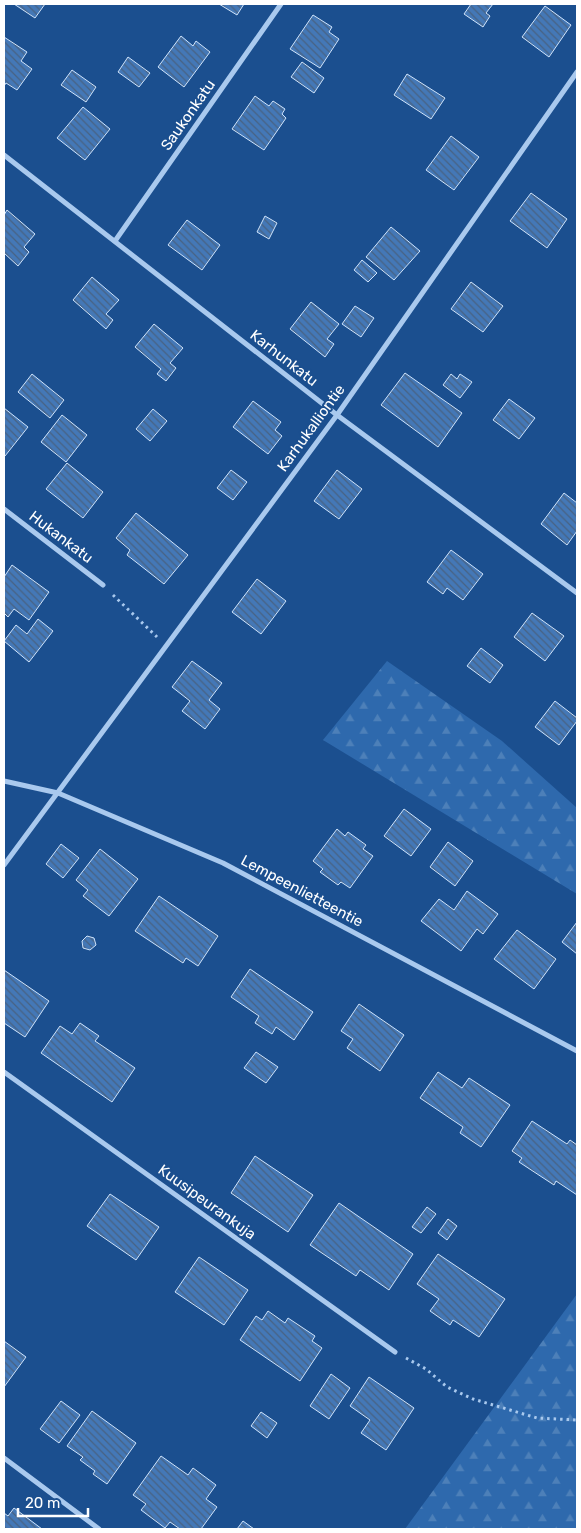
<svg xmlns="http://www.w3.org/2000/svg" width="581" height="1533" font-family="Rubik,sans-serif">
<style>
.forest{fill:url(#forest-firs)}
.building{fill:url(#building-back-hatch);stroke:#cfe3fa}
.lines{fill:none;stroke-linecap:round;stroke-linejoin:round}
.path{stroke:#a9c9ee;stroke-width:3;stroke-dasharray:2.5 4;stroke-linecap:butt}
.street{stroke:#a9c9ee;stroke-width:5}
.labels{text-anchor:middle;dominant-baseline:central;stroke-width:4;stroke-linejoin:round;paint-order:stroke}
.street-label{font-size:15px;fill:#fff;stroke:#1b4f8f}
</style>
<defs>
<pattern id="forest-firs" width="22" height="20" patternUnits="userSpaceOnUse" patternTransform="scale(1.25)"><rect width="22" height="20" fill="#2e69ad"/><path d="M5 1l3.5 6h-7zM16 11l3.5 6h-7z" fill="#4d80b9"/></pattern>
<pattern id="building-back-hatch" width="6" height="6" patternUnits="userSpaceOnUse" patternTransform="scale(1.25)"><rect width="6" height="6" fill="#4478b7"/><path d="M-1 5l2 2M0 0l6 6M5-1l2 2" fill="none" stroke="#486282"/></pattern>
</defs>
<rect width="100%" height="100%" fill="#1b4f8f"/>
<g class="forest">
<polygon points="387,661 502,741 577,808 577,894 323,740"/>
<polygon points="577,1294 577,1529 405,1529"/>
</g>
<g class="building">
<polygon points="14,4 45,4 35,18"/>
<polygon points="219,4 244,4 237,15"/>
<polygon points="471,4 493,4 486,13 490,16 483,27 464,14"/>
<polygon points="545,6 571,25 549,57 522,37"/>
<polygon points="313,15 332,27 329,32 339,39 320,68 290,49"/>
<polygon points="181,36 193,46 196,41 210,52 184,87 158,67"/>
<polygon points="4,37 27,52 21,61 32,69 17,90 6,83 4,86"/>
<polygon points="128,57 150,73 139,87 118,72"/>
<polygon points="302,62 324,78 314,93 291,77"/>
<polygon points="72,70 96,87 86,102 61,85"/>
<polygon points="407,74 445,98 431,119 394,95"/>
<polygon points="255,96 269,106 273,101 285,109 282,114 286,118 264,150 232,129"/>
<polygon points="83,107 110,129 85,160 57,138"/>
<polygon points="451,136 479,157 454,190 426,170"/>
<polygon points="531,193 567,219 547,248 510,221"/>
<polygon points="7,210 35,234 24,247 29,252 18,266 4,253 4,215"/>
<polygon points="265,216 277,223 269,239 257,232"/>
<polygon points="187,220 220,245 202,270 168,245"/>
<polygon points="391,227 420,251 394,280 366,257"/>
<polygon points="362,260 377,273 368,282 354,270"/>
<polygon points="92,277 119,300 106,314 113,320 106,329 73,300"/>
<polygon points="471,282 503,306 483,332 451,309"/>
<polygon points="311,302 339,324 327,339 334,344 325,357 290,329"/>
<polygon points="355,306 374,318 361,337 342,324"/>
<polygon points="154,324 183,348 170,363 176,368 166,381 157,374 161,369 135,347"/>
<polygon points="405,373 462,413 438,447 381,405"/>
<polygon points="32,374 64,400 50,418 18,392"/>
<polygon points="451,374 457,379 460,374 472,382 460,398 443,385"/>
<polygon points="509,399 535,418 519,439 493,420"/>
<polygon points="253,401 281,422 275,430 282,436 268,454 233,427"/>
<polygon points="4,408 28,427 5,456 4,454"/>
<polygon points="153,409 167,421 150,441 136,429"/>
<polygon points="62,415 87,435 66,462 41,442"/>
<polygon points="67,463 103,492 83,518 46,489"/>
<polygon points="231,470 247,482 233,500 217,488"/>
<polygon points="337,470 362,489 339,519 314,501"/>
<polygon points="564,493 577,503 577,531 567,545 541,524"/>
<polygon points="136,513 188,555 164,584 127,555 130,550 116,538"/>
<polygon points="451,550 483,574 463,600 447,588 443,594 427,582"/>
<polygon points="12,565 49,592 29,620 14,609 8,617 4,613 4,577"/>
<polygon points="257,579 286,601 261,634 232,612"/>
<polygon points="532,613 564,636 545,661 514,637"/>
<polygon points="38,619 53,631 29,662 4,641 16,625 27,634"/>
<polygon points="481,648 503,665 490,683 467,666"/>
<polygon points="192,661 222,683 209,700 220,709 205,729 182,711 190,701 172,687"/>
<polygon points="555,701 577,718 577,721 559,745 535,727"/>
<polygon points="404,809 431,829 411,856 384,836"/>
<polygon points="337,829 345,836 348,832 366,845 363,849 373,856 350,888 341,882 338,885 320,872 323,869 313,861"/>
<polygon points="448,842 473,861 455,886 430,867"/>
<polygon points="61,844 79,858 63,878 46,864"/>
<polygon points="100,849 138,879 109,916 83,896 88,890 76,880"/>
<polygon points="467,891 498,914 483,934 477,929 461,951 421,921 439,899 454,910"/>
<polygon points="159,896 218,936 198,966 186,958 183,963 135,931"/>
<polygon points="577,922 577,954 562,942"/>
<polygon points="517,930 556,959 534,989 494,959"/>
<polygon points="87,936 94,938 96,945 90,950 83,948 82,941"/>
<polygon points="250,969 313,1012 294,1040 276,1027 272,1034 255,1023 259,1016 231,997"/>
<polygon points="4,970 49,1001 25,1037 4,1023"/>
<polygon points="359,1004 404,1035 380,1071 347,1048 353,1039 341,1031"/>
<polygon points="80,1023 99,1036 95,1041 135,1068 112,1102 41,1053 60,1026 72,1034"/>
<polygon points="256,1052 278,1067 266,1083 244,1068"/>
<polygon points="438,1072 462,1088 469,1078 510,1105 481,1147 460,1133 463,1127 420,1098"/>
<polygon points="532,1121 567,1144 570,1140 577,1145 577,1195 556,1181 554,1185 519,1162 522,1158 512,1151"/>
<polygon points="255,1156 313,1195 288,1232 231,1193"/>
<polygon points="110,1194 159,1227 136,1260 87,1226"/>
<polygon points="339,1203 413,1254 389,1290 360,1270 356,1276 310,1245"/>
<polygon points="427,1207 436,1214 421,1233 412,1227"/>
<polygon points="448,1219 457,1226 447,1240 438,1233"/>
<polygon points="438,1254 505,1299 479,1337 453,1320 450,1325 430,1311 439,1299 417,1284"/>
<polygon points="199,1257 248,1290 224,1325 175,1292"/>
<polygon points="268,1311 285,1323 288,1318 315,1336 312,1341 322,1348 300,1381 240,1340 256,1316 262,1320"/>
<polygon points="4,1341 26,1357 4,1387"/>
<polygon points="331,1374 350,1388 329,1419 310,1406"/>
<polygon points="369,1377 414,1408 386,1450 361,1433 370,1420 350,1406"/>
<polygon points="61,1401 80,1415 59,1443 40,1429"/>
<polygon points="92,1411 136,1443 107,1484 93,1474 95,1471 80,1460 83,1457 67,1446"/>
<polygon points="261,1412 277,1423 267,1438 251,1426"/>
<polygon points="161,1456 188,1475 193,1468 216,1485 206,1499 217,1507 201,1529 180,1529 170,1522 165,1528 141,1510 146,1504 133,1495"/>
<polygon points="14,1508 42,1529 4,1529 4,1513 8,1516"/>
<polygon points="243,1521 254,1529 237,1529"/>
</g>
<g class="lines">
<g class="path">
<polyline points="113,595 157,637"/>
<polyline points="406,1358 426,1369 447,1387 473,1399 537,1418 577,1420"/>
</g>
<g class="street">
<polyline points="4,155 337,415 577,593"/>
<polyline points="115,241 281,4"/>
<polyline points="4,509 103,585"/>
<polyline points="4,781 58,793 223,863 577,1051"/>
<polyline points="4,865 337,415 577,72"/>
<polyline points="4,1072 395,1352"/>
<polyline points="4,1458 99,1529"/>
</g>
</g>
<g class="labels">
<g class="street-label">
<text transform="translate(188 115) rotate(-55)">Saukonkatu</text>
<text transform="translate(284 358) rotate(38)">Karhunkatu</text>
<text transform="translate(311 428) rotate(-54)">Karhukalliontie</text>
<text transform="translate(61 537) rotate(37)">Hukankatu</text>
<text transform="translate(302 891) rotate(28)">Lempeenlietteentie</text>
<text transform="translate(207 1202) rotate(36)">Kuusipeurankuja</text>
</g>
</g>
<rect width="581" height="1533" fill="none" stroke="#ffffff" stroke-width="10"/>
<path d="M18 1508v8h70v-8" fill="none" stroke="#ffffff" stroke-width="2.5"/>
<text x="25" y="1508" font-size="15" fill="#ffffff" stroke="#1b4f8f" stroke-width="4" paint-order="stroke">20 m</text>
</svg>
